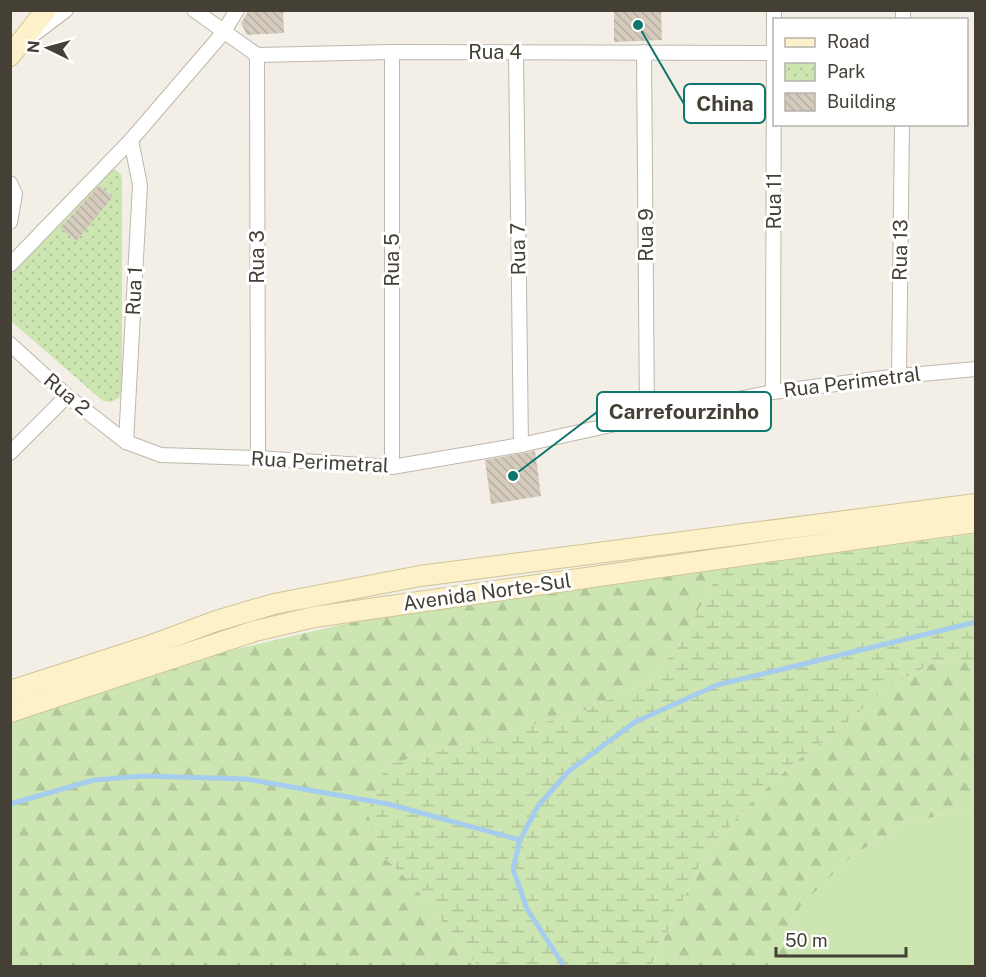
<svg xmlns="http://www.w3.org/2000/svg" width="986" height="977" font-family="'Public Sans',sans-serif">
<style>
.green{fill:#cce5b1}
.forest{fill:url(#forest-firs)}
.wetland{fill:url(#wetland-marsh)}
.park{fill:url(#park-dots)}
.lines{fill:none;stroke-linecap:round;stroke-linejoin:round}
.stream{stroke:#a6cded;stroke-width:5}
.building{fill:url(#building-back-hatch)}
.minor-casing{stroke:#beb7aa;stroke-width:16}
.secondary-casing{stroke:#d0c498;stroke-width:22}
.minor{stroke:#fff;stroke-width:14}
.secondary{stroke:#fcf1c8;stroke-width:20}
.labels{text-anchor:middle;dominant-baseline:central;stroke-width:6;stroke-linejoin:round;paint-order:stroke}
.street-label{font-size:20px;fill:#454036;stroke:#fff}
.leader{fill:none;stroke:#0f766e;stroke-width:2}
.callout-dot{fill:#0f766e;stroke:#fff;stroke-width:2}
.callout{fill:#fff;stroke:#0f766e;stroke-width:2}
.callout-label{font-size:21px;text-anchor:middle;font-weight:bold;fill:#454036}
</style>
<defs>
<pattern id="forest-firs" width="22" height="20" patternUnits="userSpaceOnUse" patternTransform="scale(1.5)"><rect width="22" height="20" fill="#cce5b1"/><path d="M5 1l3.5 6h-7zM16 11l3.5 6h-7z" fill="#b1c699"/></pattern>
<pattern id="wetland-marsh" width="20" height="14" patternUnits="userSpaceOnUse" patternTransform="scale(1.5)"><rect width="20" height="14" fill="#cce5b1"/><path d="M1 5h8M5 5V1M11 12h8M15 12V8" fill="none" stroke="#b1c699"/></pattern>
<pattern id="park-dots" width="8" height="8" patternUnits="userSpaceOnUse" patternTransform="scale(1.5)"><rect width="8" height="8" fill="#cce5b1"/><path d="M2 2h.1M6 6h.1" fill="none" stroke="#b1c699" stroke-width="1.8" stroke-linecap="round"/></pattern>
<pattern id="building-back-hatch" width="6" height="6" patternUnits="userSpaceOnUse" patternTransform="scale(1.5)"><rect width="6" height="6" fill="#d4cbbd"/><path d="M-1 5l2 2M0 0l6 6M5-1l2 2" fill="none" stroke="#b7afa3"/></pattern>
</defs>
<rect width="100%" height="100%" fill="#f3efe7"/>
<polygon class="green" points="957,811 975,812 975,966 789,966 800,906 853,855 906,824"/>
<g class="forest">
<polygon points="722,567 677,649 645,684 578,713 386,765 385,858 412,884 478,966 11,966 10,721 211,655 387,614"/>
<polygon points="975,662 975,812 956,811 906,824 853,855 800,906 789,966 651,966 702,861 742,811 795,762 835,733 887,688 933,663"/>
</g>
<polygon class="wetland" points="975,534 975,662 933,663 887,688 835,733 795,762 742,811 702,861 651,966 478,966 412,884 385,858 367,813 386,765 578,713 645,684 677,649 722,567"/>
<polygon class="park" points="113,168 121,174 122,180 122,389 119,398 111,402 103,401 11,321 11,274 99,170"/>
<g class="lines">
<g class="stream">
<polyline points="10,804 94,780 144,776 246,779 388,804 520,840"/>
<polyline points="564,966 527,909 513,869 520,840 538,806 569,771 635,722 717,685 976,622"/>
</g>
</g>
<g class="building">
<polygon points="249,10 283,10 284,33 247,35 241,23"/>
<polygon points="614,10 661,10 662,40 614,42"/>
<polygon points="99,186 113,197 76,241 60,228"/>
<polygon points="535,451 541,496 491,504 485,460"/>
</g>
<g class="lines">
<g class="minor-casing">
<g id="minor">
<polyline points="194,10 257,55 392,52 774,53"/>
<polyline points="903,20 903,10"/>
<polyline points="33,35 66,10"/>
<polyline points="516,52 521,445"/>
<polyline points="644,52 647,417"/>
<polyline points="257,55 258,458"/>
<polyline points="10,183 15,194 10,222"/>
<polyline points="10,265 131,140 223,33 237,10"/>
<polyline points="10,344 67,396 126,442 161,455 258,458 392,467 521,445 647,417 773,392 899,376 976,369"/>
<polyline points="899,376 902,124"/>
<polyline points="773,392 774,10"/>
<polyline points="126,442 140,185 131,140"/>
<polyline points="10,453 67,396"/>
<polyline points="392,467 392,52"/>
</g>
</g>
<g class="secondary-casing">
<g id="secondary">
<polyline points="10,56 46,10"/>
<polyline points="10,691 146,647 216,621 274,604 420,576 976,504"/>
<polyline points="10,712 255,631 314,617 976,522"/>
</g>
</g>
<use href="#minor" class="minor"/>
<use href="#secondary" class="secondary"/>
</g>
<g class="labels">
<g class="street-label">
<text x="495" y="52">Rua 4</text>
<text transform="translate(774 201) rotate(-90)">Rua 11</text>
<text transform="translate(646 235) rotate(-90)">Rua 9</text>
<text transform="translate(518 249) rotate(-91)">Rua 7</text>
<text transform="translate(900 250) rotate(-89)">Rua 13</text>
<text transform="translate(257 257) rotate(-90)">Rua 3</text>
<text transform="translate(392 260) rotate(-90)">Rua 5</text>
<text transform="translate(134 291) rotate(-87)">Rua 1</text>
<text transform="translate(852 382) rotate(-7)">Rua Perimetral</text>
<text transform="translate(67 394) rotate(40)">Rua 2</text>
<text transform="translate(320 462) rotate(3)">Rua Perimetral</text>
<text transform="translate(487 592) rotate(-8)">Avenida Norte-Sul</text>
</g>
</g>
<path class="leader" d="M638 25L684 104M513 476L597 412"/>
<g class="callout-dot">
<circle cx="638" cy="25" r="6"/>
<circle cx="513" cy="476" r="6"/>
</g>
<g class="callout">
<rect x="684" y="84" width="81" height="39" rx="6"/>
<rect x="597" y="392" width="174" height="39" rx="6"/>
</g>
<g class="callout-label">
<text x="725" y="111">China</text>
<text x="684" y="419">Carrefourzinho</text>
</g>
<rect width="986" height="977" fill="none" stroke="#454036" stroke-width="24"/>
<rect x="773" y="18" width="195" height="108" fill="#ffffff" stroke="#b5b3af" stroke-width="1.5"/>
<rect x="785" y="38" width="30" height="9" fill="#fcf1c8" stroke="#b5b3af" stroke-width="1.5"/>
<text x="827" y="48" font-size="18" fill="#454036">Road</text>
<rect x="785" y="63" width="30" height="18" fill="url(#park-dots)" stroke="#b5b3af" stroke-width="1.5"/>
<text x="827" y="78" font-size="18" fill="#454036">Park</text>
<rect x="785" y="93" width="30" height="18" fill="url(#building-back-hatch)" stroke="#b5b3af" stroke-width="1.5"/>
<text x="827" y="108" font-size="18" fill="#454036">Building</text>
<g transform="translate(48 48) rotate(275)" stroke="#ffffff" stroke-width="4.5" paint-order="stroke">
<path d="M0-4.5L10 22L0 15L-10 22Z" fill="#454036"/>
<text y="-9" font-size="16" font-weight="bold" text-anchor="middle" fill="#454036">N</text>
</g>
<path d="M776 947v9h130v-9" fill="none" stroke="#454036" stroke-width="3"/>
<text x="785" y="947" font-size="18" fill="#454036" stroke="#ffffff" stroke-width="4.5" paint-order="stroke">50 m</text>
</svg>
